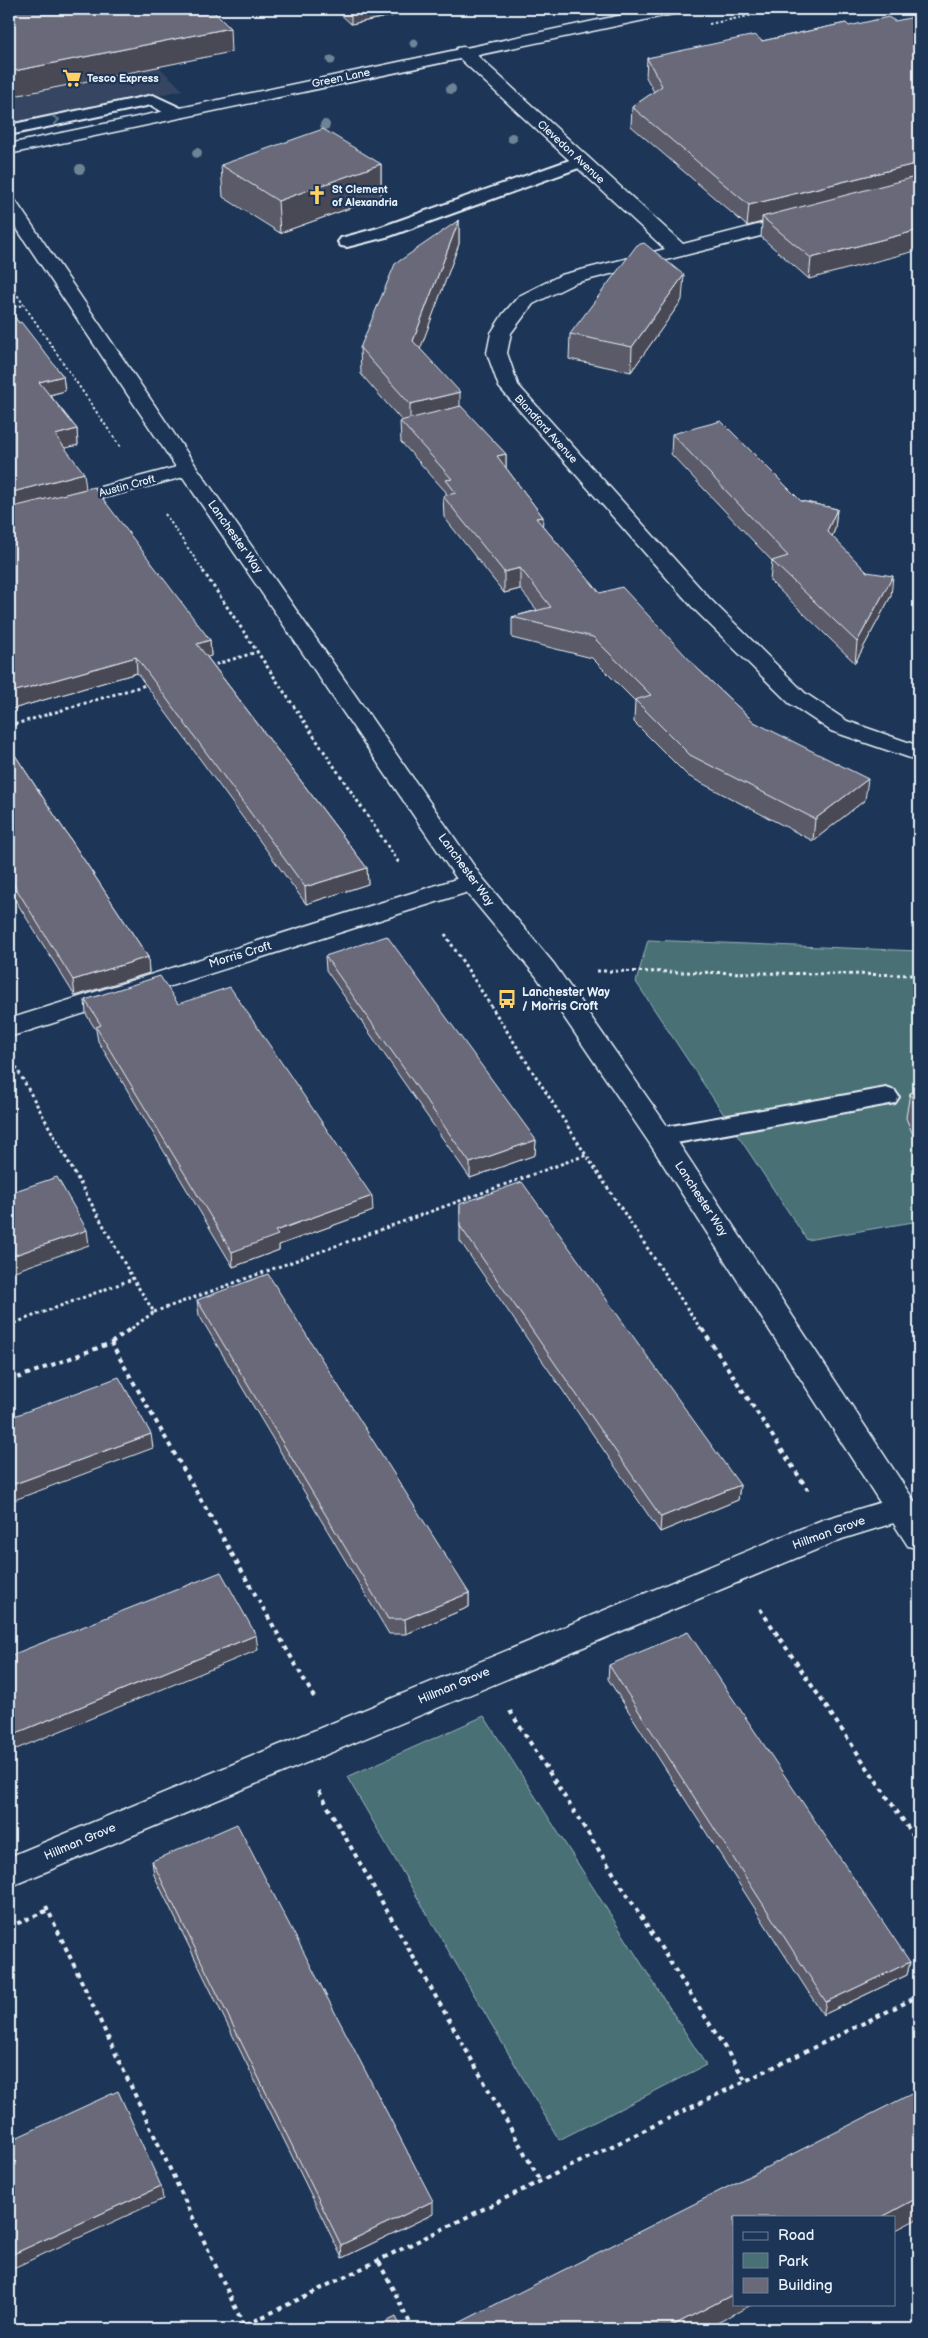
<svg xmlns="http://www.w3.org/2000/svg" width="928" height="2338" font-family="'Balsamiq Sans',sans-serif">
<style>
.built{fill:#344562}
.green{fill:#497175;stroke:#98b1b6}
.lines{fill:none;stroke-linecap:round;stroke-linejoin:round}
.lane-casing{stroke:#e8f1f8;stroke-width:4}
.street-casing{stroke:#e8f1f8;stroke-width:3}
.secondary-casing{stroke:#e8f1f8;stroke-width:3}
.path-far2{stroke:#e8f1f8;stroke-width:2;stroke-dasharray:2.5 2.5;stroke-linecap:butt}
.path-far1{stroke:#e8f1f8;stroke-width:3;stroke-dasharray:3 3;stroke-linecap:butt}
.path{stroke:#e8f1f8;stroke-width:4;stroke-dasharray:4.5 4.5;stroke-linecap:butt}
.lane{fill:#1d3557;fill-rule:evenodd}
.street{fill:#1d3557;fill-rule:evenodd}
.secondary{fill:#1d3557;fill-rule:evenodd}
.tree{fill:#6e8496}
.wall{fill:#5a5a69;stroke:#e8f1f8}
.shaded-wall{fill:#4a4a55;stroke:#e8f1f8}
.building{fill:#69697a;stroke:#e8f1f8}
.oneway{stroke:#64778f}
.labels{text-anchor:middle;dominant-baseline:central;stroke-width:4.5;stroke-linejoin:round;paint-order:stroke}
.far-poi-label{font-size:11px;font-weight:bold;fill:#e8f1f8;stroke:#1d3557;text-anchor:start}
.far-street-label{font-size:11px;fill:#e8f1f8;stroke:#1d3557}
.street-label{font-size:12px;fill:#e8f1f8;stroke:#1d3557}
.poi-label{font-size:12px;font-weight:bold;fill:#e8f1f8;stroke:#1d3557;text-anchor:start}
</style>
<rect width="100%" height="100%" fill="#1d3557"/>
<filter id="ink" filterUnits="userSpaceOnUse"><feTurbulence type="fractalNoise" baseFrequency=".02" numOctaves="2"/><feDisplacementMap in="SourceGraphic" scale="10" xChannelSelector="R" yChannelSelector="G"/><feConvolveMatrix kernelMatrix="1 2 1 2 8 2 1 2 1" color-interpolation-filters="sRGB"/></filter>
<g filter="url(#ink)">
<polygon class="built" points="9,9 98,9 183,90 9,127"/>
<g class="green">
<polygon points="648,940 919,951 919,1221 807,1240 636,982"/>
<polygon points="484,1716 706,2065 559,2140 347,1777"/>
</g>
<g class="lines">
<g class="lane-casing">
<g id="lane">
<polygon points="153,95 183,109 185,113 183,117 171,117 151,105 9,135 9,125"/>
<polygon points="581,156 587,157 590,161 587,165 390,236 347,247 341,246 338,242 341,238 378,228"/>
<polygon points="886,1088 895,1091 899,1097 895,1103 660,1146 651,1143 647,1137 651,1131 660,1128"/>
</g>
</g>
<g class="street-casing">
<g id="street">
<polygon points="463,47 469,48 683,244 797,215 804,217 806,221 804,225 575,283 533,304 511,333 507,353 518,385 710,599 805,693 847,721 919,746 919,761 831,731 789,703 694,609 499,387 487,353 491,333 503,314 519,296 561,275 665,249 457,56 455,52 457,48"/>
<polygon points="188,464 195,466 198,470 195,474 9,523 9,511"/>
<polygon points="472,874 481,876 484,882 481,888 9,1037 9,1019"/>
<polygon points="902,1496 913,1499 917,1508 913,1517 842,1539 9,1887 9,1857 822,1520"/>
</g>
</g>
<g class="secondary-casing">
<g id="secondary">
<polygon points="651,9 681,9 679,13 673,14 9,154 9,144"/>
<polygon points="9,198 15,200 198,469 481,876 554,964 670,1130 913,1499 919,1510 919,1549 908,1546 650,1144 536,976 463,888 178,470 9,217"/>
</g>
</g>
<g class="path-far2">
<polyline points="709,24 782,9"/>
<polyline points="9,283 121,448"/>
<polyline points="9,308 24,305"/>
<polyline points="165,514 204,572"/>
</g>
<g class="path-far1">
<polyline points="203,571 399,863"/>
<polyline points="210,666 257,652"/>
<polyline points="9,726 149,684"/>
<polyline points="445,934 586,1155"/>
<polyline points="597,971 919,975"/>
<polyline points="16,1067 133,1279 154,1312 128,1331"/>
<polyline points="154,1312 586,1155 702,1331"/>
<polyline points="9,1325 133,1279"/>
</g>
<g class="path">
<polyline points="702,1329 808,1490"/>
<polyline points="111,1343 130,1329"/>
<polyline points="9,1381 111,1343 314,1697"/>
<polyline points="760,1609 919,1844"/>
<polyline points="510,1711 746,2081"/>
<polyline points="319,1791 541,2182"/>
<polyline points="46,1906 244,2326"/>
<polyline points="9,1927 48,1910"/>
<polyline points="379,2262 413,2329"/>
<polyline points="238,2329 919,1996"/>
</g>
<use href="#lane" class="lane"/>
<use href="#street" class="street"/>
<use href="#secondary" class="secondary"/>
</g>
<g class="tree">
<circle cx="414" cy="43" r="4.5"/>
<circle cx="331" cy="60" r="4.5"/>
<circle cx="451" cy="89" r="5"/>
<circle cx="325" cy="125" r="5"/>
<circle cx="512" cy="138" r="5"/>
<circle cx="197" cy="153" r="5"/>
<circle cx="80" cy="169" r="5"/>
</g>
<g class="wall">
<polygon points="335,9 427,9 351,24"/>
<polygon points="846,23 809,279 761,237 762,222 747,226 631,126 632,107 654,92 646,77 647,58 762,41"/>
<polygon points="381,164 381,197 280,233 223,197 221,165"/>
<polygon points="459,220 459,244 420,349 460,406 506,454 506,468 543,517 542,525 600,593 698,669 754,722 865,800 813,841 688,776 634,722 635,701 592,658 512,638 512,617 537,610 520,589 504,593 444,517 443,496 446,495 446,492 401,442 400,421 402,421 361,374 360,348"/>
<polygon points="682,300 631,372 569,359 570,334"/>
<polygon points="9,309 19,323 63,376 65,391 50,395 77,429 78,445 65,448 86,489 210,640 211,656 207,657 367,868 368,884 306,904 137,673 9,710"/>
<polygon points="672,434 801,501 837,509 835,529 832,537 891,596 855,663 770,581 772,561 671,454"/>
<polygon points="9,746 148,957 149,973 75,996 9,890"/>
<polygon points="325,956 536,1140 535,1155 470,1178 326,970"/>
<polygon points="85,1000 178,1004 373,1211 279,1245 279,1250 233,1267 98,1041 96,1030 86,1014"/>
<polygon points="919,1092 919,1149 906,1118 910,1093"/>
<polygon points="460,1204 740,1485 738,1500 660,1532 460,1241"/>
<polygon points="197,1300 469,1593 469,1607 406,1634 389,1634 199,1315"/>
<polygon points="609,1665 910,1962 907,1975 823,2015 608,1679"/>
<polygon points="152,1861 433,2214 342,2258 154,1875"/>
</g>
<g class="shaded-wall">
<polygon points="351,9 427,9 351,24"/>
<polygon points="230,28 231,52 9,97 9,72"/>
<polygon points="919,163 919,183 762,217 762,222 747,226 749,205"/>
<polygon points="381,164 381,197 280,233 278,201"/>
<polygon points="459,220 459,244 414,366 413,341"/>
<polygon points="919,230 919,250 809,279 811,258"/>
<polygon points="684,275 682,300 631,372 632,347"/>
<polygon points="63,376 65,391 41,397 39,382"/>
<polygon points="460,392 460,417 410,430 410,404"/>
<polygon points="77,429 78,445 57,450 55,435"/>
<polygon points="506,454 506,475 497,456"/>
<polygon points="84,473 86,489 9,509 9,493"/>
<polygon points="837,509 835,529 825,552 827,531"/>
<polygon points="543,517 542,537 536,518"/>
<polygon points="520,568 520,589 504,593 504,572"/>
<polygon points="893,576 891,596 855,663 857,642"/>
<polygon points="210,640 211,656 198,660 197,644"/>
<polygon points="136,657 137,673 9,710 9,693"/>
<polygon points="868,779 865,800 813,841 815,819"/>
<polygon points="367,868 368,884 306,904 305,887"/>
<polygon points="148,957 149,973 75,996 73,980"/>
<polygon points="536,1140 535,1155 470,1178 470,1163"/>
<polygon points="372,1196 373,1211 279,1245 279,1250 233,1267 232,1252 275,1231"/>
<polygon points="87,1230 89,1245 9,1273 9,1257"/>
<polygon points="151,1434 153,1448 9,1502 9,1486"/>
<polygon points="740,1485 738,1500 660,1532 661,1517"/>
<polygon points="469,1593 469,1607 406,1634 405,1619"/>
<polygon points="256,1635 258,1650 9,1752 9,1736"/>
<polygon points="910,1962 907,1975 823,2015 826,2002"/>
<polygon points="161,2186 163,2199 9,2270 9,2256"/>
<polygon points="919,2197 919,2218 894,2231 894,2217 882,2217"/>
<polygon points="433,2201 433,2214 342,2258 341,2245"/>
<polygon points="734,2294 734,2304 753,2304 706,2329 666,2329"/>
</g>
<g class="building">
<polygon points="9,9 211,9 230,28 9,72"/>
<polygon points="919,16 919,163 749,205 632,107 662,86 647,58 755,35 762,41 846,23 849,26 888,17 895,21"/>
<polygon points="323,129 381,164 278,201 221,165"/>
<polygon points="919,176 919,230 811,258 762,217"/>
<polygon points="459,220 413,341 460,392 410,404 360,348 395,264"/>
<polygon points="644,243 684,275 632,347 570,334 637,245"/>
<polygon points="9,309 19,323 21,322 63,376 39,382 77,429 55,435 84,473 9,493"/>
<polygon points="461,406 506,454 497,456 543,517 536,518 600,593 622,587 698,669 754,722 868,779 815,819 690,755 635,700 651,695 593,637 512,617 551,607 520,568 504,572 443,496 456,493 446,480 452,479 400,421"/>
<polygon points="721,421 801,501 837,509 827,531 867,572 893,576 857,642 772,561 788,556 672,434"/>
<polygon points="94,487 210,640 197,644 367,868 305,887 136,657 9,693 9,508"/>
<polygon points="9,746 148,957 73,980 9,877"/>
<polygon points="387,936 536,1140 470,1163 325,956"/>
<polygon points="160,976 178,1004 230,987 372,1196 275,1231 278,1235 232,1252 96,1027 101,1025 85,1000"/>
<polygon points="919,1092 919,1115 910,1093"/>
<polygon points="57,1177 87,1230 9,1257 9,1193"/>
<polygon points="522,1182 740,1485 661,1517 460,1226 460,1204"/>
<polygon points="268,1274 469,1593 405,1619 388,1619 197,1300"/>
<polygon points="119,1377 151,1434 9,1486 9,1418"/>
<polygon points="221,1572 256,1635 9,1736 9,1656"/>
<polygon points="688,1632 910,1962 826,2002 609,1665"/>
<polygon points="237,1824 433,2201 341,2245 152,1861"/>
<polygon points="919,2090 919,2197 882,2217 734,2217 734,2294 666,2329 447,2329"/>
<polygon points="118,2091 161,2186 9,2256 9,2141"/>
<polygon points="396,2317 402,2329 371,2329"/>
</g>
<defs><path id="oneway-chevron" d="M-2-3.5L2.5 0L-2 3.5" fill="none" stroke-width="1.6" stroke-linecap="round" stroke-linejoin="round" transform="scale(1.25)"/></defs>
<use class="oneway" href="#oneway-chevron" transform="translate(56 120) rotate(-12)"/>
</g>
<defs>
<g id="supermarket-bare" transform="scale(1.5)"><path d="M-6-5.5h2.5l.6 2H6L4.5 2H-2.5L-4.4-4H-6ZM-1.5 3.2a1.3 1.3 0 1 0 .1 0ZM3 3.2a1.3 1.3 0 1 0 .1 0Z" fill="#ffd166" stroke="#1d3557" stroke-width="2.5" paint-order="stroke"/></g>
<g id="church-bare" transform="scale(1.5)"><path d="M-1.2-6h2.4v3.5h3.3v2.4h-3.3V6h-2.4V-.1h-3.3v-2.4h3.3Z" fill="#ffd166" stroke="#1d3557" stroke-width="2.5" paint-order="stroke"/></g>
<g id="bus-bare" transform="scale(1.5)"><path d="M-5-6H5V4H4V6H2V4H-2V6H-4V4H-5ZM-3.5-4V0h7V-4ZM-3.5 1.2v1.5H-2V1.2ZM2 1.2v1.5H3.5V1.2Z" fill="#ffd166" stroke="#1d3557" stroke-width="2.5" paint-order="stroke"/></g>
</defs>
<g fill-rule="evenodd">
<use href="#supermarket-bare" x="72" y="78"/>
<use href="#church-bare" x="317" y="195"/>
<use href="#bus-bare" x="507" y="999"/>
</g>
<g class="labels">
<g class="far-poi-label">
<text x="87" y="78">Tesco Express</text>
<text x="332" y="189">St Clement<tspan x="332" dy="13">of Alexandria</tspan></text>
</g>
<g class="far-street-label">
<text transform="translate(341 78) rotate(-12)">Green Lane</text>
<text transform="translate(571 152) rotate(43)">Clevedon Avenue</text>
<text transform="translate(546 429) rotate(48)">Blandford Avenue</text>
<text transform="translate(127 486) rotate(-15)">Austin Croft</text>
</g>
<g class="street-label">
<text transform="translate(235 537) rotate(55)">Lanchester Way</text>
<text transform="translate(466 870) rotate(54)">Lanchester Way</text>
<text transform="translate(240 955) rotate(-17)">Morris Croft</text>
<text transform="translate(701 1199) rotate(57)">Lanchester Way</text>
<text transform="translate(829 1533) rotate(-20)">Hillman Grove</text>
<text transform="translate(454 1686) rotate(-23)">Hillman Grove</text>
<text transform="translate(80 1842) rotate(-23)">Hillman Grove</text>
</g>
<g class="poi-label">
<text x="522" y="992">Lanchester Way<tspan x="522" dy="14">/ Morris Croft</tspan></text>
</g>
</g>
<rect width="928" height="2338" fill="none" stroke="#1d3557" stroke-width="30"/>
<rect x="15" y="15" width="898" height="2308" fill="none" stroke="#e8f1f8" stroke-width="2" filter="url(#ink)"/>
<rect x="733" y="2216" width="162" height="90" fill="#1d3557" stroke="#6e8097"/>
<rect x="743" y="2232" width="25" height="8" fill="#1d3557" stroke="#6e8097"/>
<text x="778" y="2240" font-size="15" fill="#e8f1f8">Road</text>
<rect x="743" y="2253" width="25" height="15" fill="#497175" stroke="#6e8097"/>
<text x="778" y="2266" font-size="15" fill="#e8f1f8">Park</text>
<rect x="743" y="2278" width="25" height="15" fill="#69697a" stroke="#6e8097"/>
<text x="778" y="2290" font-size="15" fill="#e8f1f8">Building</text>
</svg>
